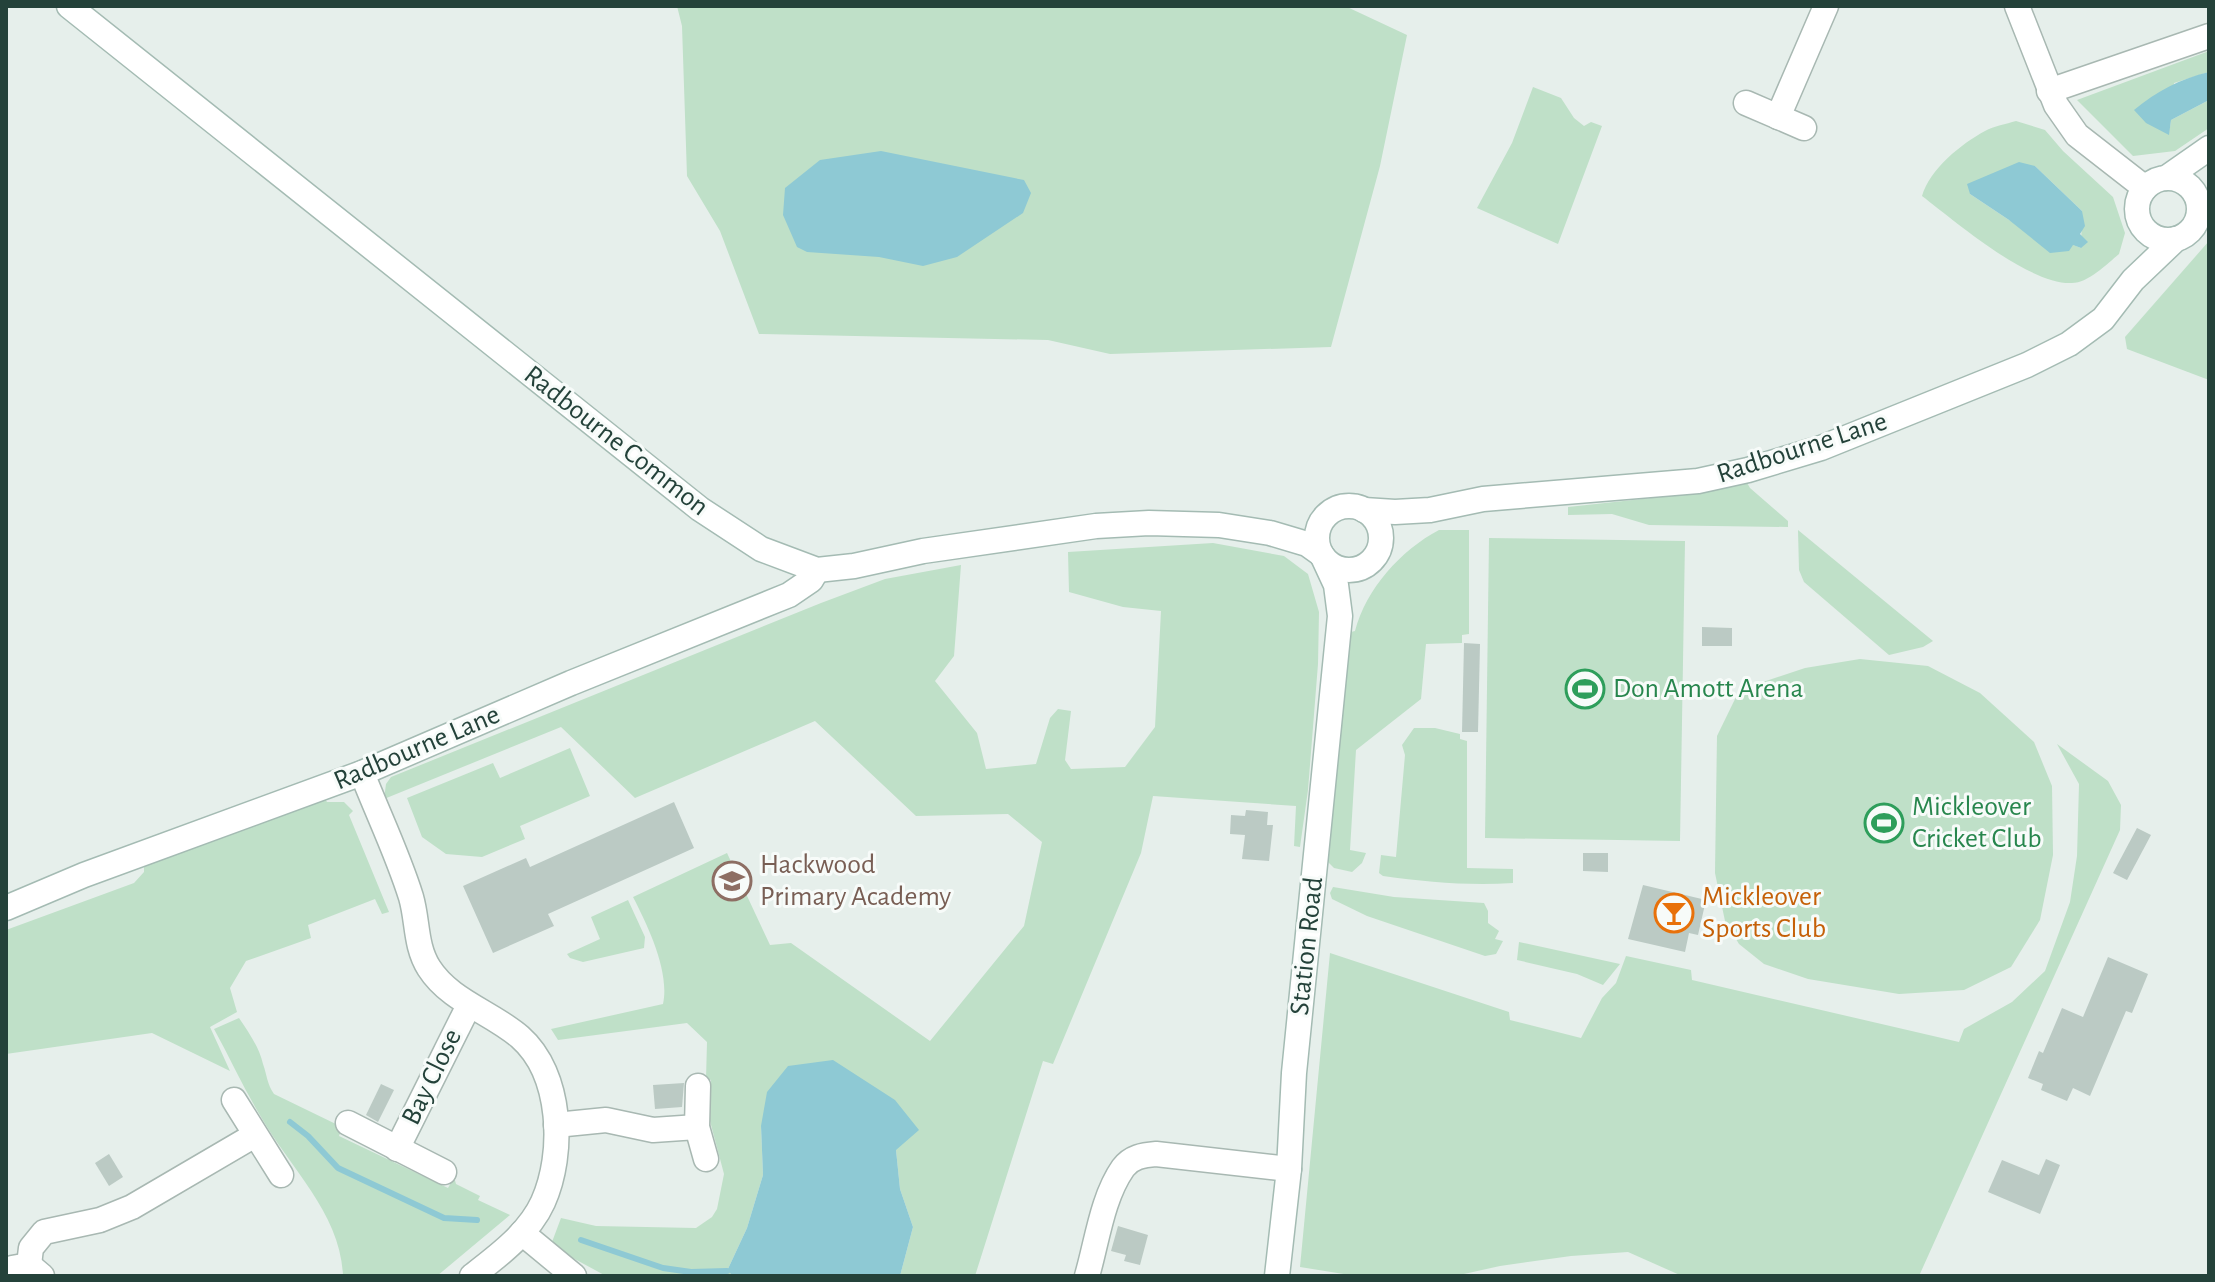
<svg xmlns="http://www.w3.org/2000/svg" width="2215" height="1282" font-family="'Alegreya Sans',sans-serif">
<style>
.green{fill:#bfe0c8;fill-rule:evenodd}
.water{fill:#8ec9d4}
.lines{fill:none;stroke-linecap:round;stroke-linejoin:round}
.stream{stroke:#8ec9d4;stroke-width:6}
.building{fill:#bbcac4}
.street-casing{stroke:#a8b8b2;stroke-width:27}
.secondary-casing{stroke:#a4bbb3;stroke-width:27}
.street{stroke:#fff;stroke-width:24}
.secondary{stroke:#fff;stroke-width:24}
.labels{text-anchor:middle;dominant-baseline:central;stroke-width:6;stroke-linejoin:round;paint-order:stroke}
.street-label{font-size:28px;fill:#24423a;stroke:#f7fbf9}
.leisure-label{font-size:28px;fill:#27864d;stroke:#f7fbf9;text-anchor:start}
.education-label{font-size:28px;fill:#785e54;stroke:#f7fbf9;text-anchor:start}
.food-label{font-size:28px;fill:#c56008;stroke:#f7fbf9;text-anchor:start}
</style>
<rect width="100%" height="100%" fill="#e6efeb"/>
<g class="green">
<polygon points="677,6 1345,6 1407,35 1380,166 1331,347 1110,354 1048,340 759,334 720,231 687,176 682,26"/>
<polygon points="2209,51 2209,72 2174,83 2169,134 2171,120 2209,100 2209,128 2175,151 2133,156 2077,100"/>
<polygon points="1533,87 1561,98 1574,118 1584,126 1591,122 1602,126 1558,244 1477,208 1512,143"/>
<path d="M2016,121L2045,130L2063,151L2113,197L2125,233L2119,254C2107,264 2088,283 2072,283C2029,285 1956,222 1922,196C1930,169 1961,144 1985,131C1994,126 2006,124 2016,121ZM2035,166L2082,211L2081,248L2009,220L1970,194Z"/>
<polygon points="2209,241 2209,380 2127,349 2125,337"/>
<polygon points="1746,481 1750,488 1788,521 1788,527 1649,525 1612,514 1568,515 1568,507 1707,492"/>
<path d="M1439,530H1469V634L1462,635V643L1426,644L1421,699L1356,750L1350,850L1366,853L1362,863L1352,872L1334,868L1326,860L1346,633L1355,631C1366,589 1401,550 1439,530Z"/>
<polygon points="1798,530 1933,641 1923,647 1889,655 1804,582 1799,570"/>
<polygon points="1489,538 1685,541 1680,841 1485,838"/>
<path d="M1213,543L1284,556L1308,574L1319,612L1318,664L1308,790L1300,847L1294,846L1296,806L1153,796L1141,853L1053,1064L1043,1061L975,1276H900L913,1227L900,1189L896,1150L761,1126L763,1175L747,1228L727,1271L734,1276H606L571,1257L552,1242L561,1218L596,1226L696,1228L712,1217L717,1209L724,1174L710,1121L711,1080L706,1079L707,1042L687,1023L558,1040L551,1029L663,1004C670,972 648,926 633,897L727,853L770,945L791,943L930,1041L1024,926L1042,842L1008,814L916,816L815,721L635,798L561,727L384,799L386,784L391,777L821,603L885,579L961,565L954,656L935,681L977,733L986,769L1036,764L1050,718L1058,709L1071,711L1065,760L1071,769L1125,767L1155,727L1161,611L1123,607L1069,592L1068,552Z"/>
<polygon points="1860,659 1928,666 1980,693 2034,742 2052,786 2053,855 2040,920 2011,967 1964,990 1899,994 1808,979 1764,964 1739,944 1725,921 1715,873 1717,736 1736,697 1763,682 1805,668"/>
<path d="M1414,728H1435L1460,734V739L1467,741V868L1513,869V883C1469,886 1427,882 1383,876L1379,873L1381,855L1396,857L1405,755L1402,745Z"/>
<polygon points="2057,744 2108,781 2121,805 2120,830 1919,1276 1682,1276 1628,1252 1571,1256 1500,1266 1455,1276 1356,1276 1300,1267 1330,953 1509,1012 1510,1020 1581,1038 1602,998 1616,983 1626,956 1691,970 1692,980 1959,1042 1964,1029 2012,1002 2045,971 2070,902 2077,856 2079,784"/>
<polygon points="570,748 590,796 520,826 525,839 482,857 446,854 422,837 407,798 493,763 500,778"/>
<polygon points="323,796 327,802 344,802 353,811 349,815 389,912 382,914 375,899 308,925 311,938 246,961 230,988 237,1012 210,1027 230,1071 152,1033 6,1054 6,930 134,883 144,872 144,866"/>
<polygon points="1333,887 1394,897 1484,903 1488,911 1488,923 1499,931 1495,939 1503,941 1496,954 1485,956 1367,916 1332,899 1330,893"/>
<polygon points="628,900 645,937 644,948 583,962 570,958 567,954 600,939 591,917"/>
<polygon points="1519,942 1620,964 1603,985 1577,974 1517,960"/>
<path d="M239,1018C249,1033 259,1047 263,1064C267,1075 267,1084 274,1094L342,1127L339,1136L448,1188L454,1177L456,1184L480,1196L478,1200L510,1215L437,1276H343C341,1214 290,1168 261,1117C244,1089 230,1058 214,1029Z"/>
</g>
<g class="water">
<path d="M2209,72V100L2171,120L2169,135L2146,123L2134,110C2157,91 2180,79 2209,72Z"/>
<polygon points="881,151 1024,180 1031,193 1023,213 957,257 923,266 879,257 807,252 797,247 783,215 785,188 820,160"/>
<polygon points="2019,162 2035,166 2082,211 2085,226 2080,234 2088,242 2081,248 2073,245 2069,251 2050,253 2009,220 1970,194 1967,184"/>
<polygon points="833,1060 895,1100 919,1130 896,1150 900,1189 913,1227 900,1276 734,1276 727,1271 747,1228 763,1175 761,1126 767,1092 788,1066"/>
</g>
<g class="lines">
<g class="stream">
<polyline points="290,1122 308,1136 338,1168 444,1218 477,1220"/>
<polyline points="581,1240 663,1268 691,1272 727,1271"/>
</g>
</g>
<g class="building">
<polygon points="1702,627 1732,628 1732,646 1702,646"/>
<polygon points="1464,643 1480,644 1478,732 1462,732"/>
<polygon points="674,802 694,848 548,914 554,926 493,953 463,886 526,858 530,867"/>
<polygon points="1246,810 1268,812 1267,825 1273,825 1269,861 1242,859 1245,835 1230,834 1231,815 1245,816"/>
<polygon points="2137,828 2151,835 2127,880 2113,873"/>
<polygon points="1583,853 1608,853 1608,872 1583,871"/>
<polygon points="1643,885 1706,900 1698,935 1689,933 1685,952 1628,939"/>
<polygon points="2108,957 2148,974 2132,1013 2126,1011 2090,1096 2073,1088 2067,1101 2041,1090 2043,1084 2028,1078 2039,1051 2043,1053 2062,1008 2083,1017"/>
<polygon points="684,1083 682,1107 655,1109 653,1085"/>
<polygon points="381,1084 394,1090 378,1122 366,1115"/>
<polygon points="109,1154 123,1177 109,1186 95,1163"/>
<polygon points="2046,1159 2060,1165 2040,1214 1988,1192 2002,1160 2039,1175"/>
<polygon points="1118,1226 1148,1235 1140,1265 1124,1261 1126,1255 1111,1251"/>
</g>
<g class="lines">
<g class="street-casing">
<g id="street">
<polyline points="2017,6 2056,105 2077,135 2145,188"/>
<polyline points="2049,91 2209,36"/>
<polyline points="1746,103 1804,128"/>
<polyline points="1778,117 1826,6"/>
<path d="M362,773C378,814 398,855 411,897C418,921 415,946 429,968C450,1001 491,1012 520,1037C562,1074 565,1153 543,1202C529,1233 498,1256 472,1276"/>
<polyline points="698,1086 697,1127 706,1159"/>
<polyline points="234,1100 281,1175"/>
<polyline points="348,1123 444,1172"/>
<polyline points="556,1125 606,1120 653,1130 697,1127"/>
<polyline points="397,1149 469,1005"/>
<polyline points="522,1233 574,1276"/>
<polyline points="29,1265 31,1248 44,1232 100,1220 132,1207 255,1135"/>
<polyline points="6,1272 12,1268 29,1265 42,1276"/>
<path d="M1087,1276C1097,1242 1102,1198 1123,1168C1131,1157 1143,1155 1156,1154L1289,1169"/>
</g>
</g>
<g class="secondary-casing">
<g id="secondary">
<polyline points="69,6 700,509 761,549 817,570 854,566 923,551 1096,526 1149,523 1219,525 1270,533 1307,544 1321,554"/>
<circle cx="2168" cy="209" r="31"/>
<polyline points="2166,178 2209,148"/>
<circle cx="1349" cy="538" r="32"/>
<polyline points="1364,510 1395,512 1430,510 1483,499 1698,481 1748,470 1821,448 2027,365 2069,344 2103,319 2133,280 2176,239"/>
<polyline points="6,908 84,875 362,773 571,683 789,595 811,580 817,570"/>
<polyline points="1277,1276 1289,1169 1294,1073 1340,616 1336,585 1323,557"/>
</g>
</g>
<use href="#street" class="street"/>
<use href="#secondary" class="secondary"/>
</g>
<defs>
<g id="stadium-ring" transform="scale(2)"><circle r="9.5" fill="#f7fbf9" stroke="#2e9e5b" stroke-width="1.5"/><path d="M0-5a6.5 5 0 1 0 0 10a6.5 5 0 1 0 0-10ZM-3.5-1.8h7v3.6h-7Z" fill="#2e9e5b"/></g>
<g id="school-ring" transform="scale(2)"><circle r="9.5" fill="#f7fbf9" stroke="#8d6e63" stroke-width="1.5"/><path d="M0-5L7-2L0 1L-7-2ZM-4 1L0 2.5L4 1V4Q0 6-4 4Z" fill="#8d6e63"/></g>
<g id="bar-ring" transform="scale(2)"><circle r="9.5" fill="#f7fbf9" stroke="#e8710a" stroke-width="1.5"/><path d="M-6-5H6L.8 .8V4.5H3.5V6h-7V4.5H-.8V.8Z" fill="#e8710a"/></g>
</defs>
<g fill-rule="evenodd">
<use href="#stadium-ring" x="1585" y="689"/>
<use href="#stadium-ring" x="1884" y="823"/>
<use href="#school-ring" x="732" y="881"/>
<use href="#bar-ring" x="1674" y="913"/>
</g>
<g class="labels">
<g class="street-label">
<text transform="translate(616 441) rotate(38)">Radbourne Common</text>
<text transform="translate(1802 448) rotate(-18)">Radbourne Lane</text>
<text transform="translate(417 748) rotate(-23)">Radbourne Lane</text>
<text transform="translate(1307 946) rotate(-84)">Station Road</text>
<text transform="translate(432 1077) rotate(-64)">Bay Close</text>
</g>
<g class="leisure-label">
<text x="1613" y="689">Don Amott Arena</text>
<text x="1912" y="807">Mickleover<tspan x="1912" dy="32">Cricket Club</tspan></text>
</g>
<g class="education-label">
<text x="760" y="865">Hackwood<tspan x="760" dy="32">Primary Academy</tspan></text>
</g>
<g class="food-label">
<text x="1702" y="897">Mickleover<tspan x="1702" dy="32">Sports Club</tspan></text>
</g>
</g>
<rect width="2215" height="1282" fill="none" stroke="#24423a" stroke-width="16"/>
</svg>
